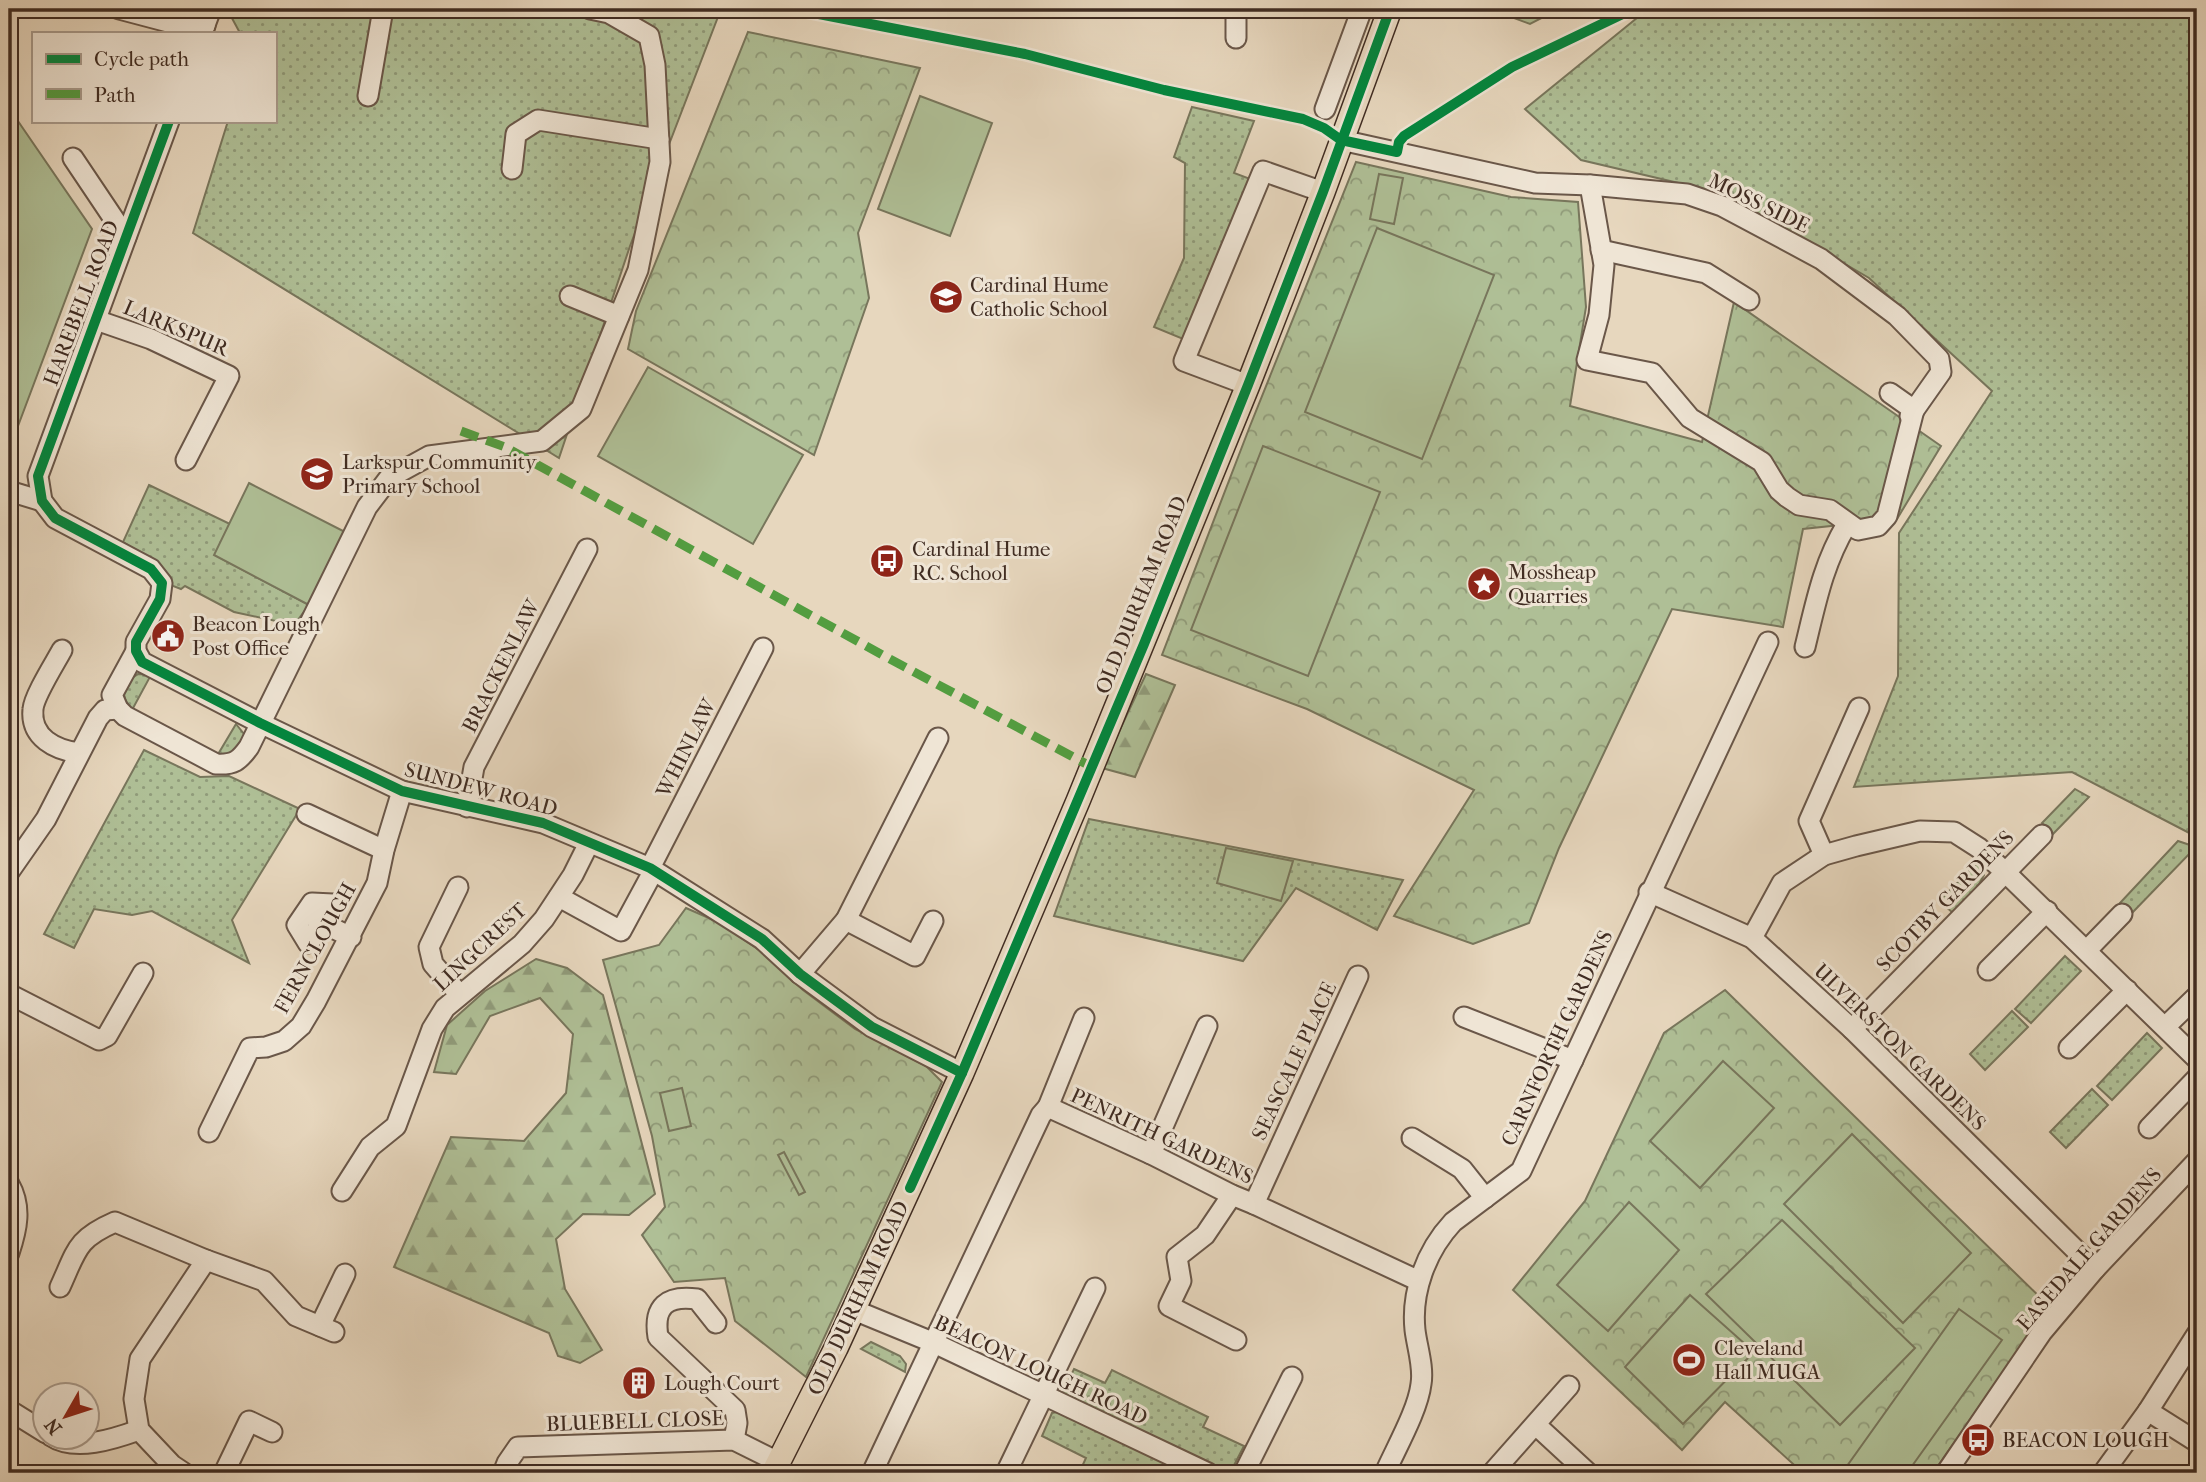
<svg xmlns="http://www.w3.org/2000/svg" width="2206" height="1482" font-family="'IM FELL French Canon',serif">
<style>
.grass{fill:url(#grass-dots);stroke:#78765c;stroke-width:2}
.forest{fill:url(#forest-firs);stroke:#78765c;stroke-width:2}
.park{fill:url(#park-crowns);stroke:#78765c;stroke-width:2}
.garden{fill:#afbf96;stroke:#78765c;stroke-width:2}
.lines{fill:none;stroke-linecap:round;stroke-linejoin:round}
.minor-casing{stroke:#6a5749;stroke-width:23}
.major-casing{stroke:#402c22;stroke-width:26}
.minor{stroke:#efe5d5;stroke-width:19}
.major{stroke:#e7d7be;stroke-width:23}
.quiet{stroke:#539d40;stroke-width:9;stroke-dasharray:18 9;stroke-linecap:butt}
.cycleway-casing{stroke:#efe5d5;stroke-width:15}
.cycleway{stroke:#00873e;stroke-width:10}
.labels{text-anchor:middle;dominant-baseline:central;stroke-width:6;stroke-linejoin:round;paint-order:stroke}
.street-label{font-size:21px;fill:#402c22;stroke:#efe5d5}
.poi-label{font-size:21px;fill:#402c22;stroke:#efe5d5;text-anchor:start}
</style>
<defs>
<pattern id="grass-dots" width="8" height="8" patternUnits="userSpaceOnUse" patternTransform="scale(1.75)"><rect width="8" height="8" fill="#afbf96"/><path d="M2 2h.1M6 6h.1" fill="none" stroke="#909b7a" stroke-width="1.8" stroke-linecap="round"/></pattern>
<pattern id="forest-firs" width="22" height="20" patternUnits="userSpaceOnUse" patternTransform="scale(1.75)"><rect width="22" height="20" fill="#afbf96"/><path d="M5 1l3.5 6h-7zM16 11l3.5 6h-7z" fill="#909b7a"/></pattern>
<pattern id="park-crowns" width="20" height="18" patternUnits="userSpaceOnUse" patternTransform="scale(1.75)"><rect width="20" height="18" fill="#afbf96"/><path d="M2 6a3 3 0 1 1 6 0M12 15a3 3 0 1 1 6 0" fill="none" stroke="#909b7a"/></pattern>
</defs>
<rect width="100%" height="100%" fill="#e7d7be"/>
<filter id="stains"><feTurbulence type="fractalNoise" baseFrequency=".00286" numOctaves="4"/><feColorMatrix values="0 0 0 0 .2 0 0 0 0 .09 0 0 0 0 .02 0 0 0 .5 -.17"/></filter>
<radialGradient id="worn" r=".72"><stop offset=".6" stop-color="#630" stop-opacity="0"/><stop offset="1" stop-color="#630" stop-opacity=".3"/></radialGradient>
<g class="grass">
<polygon points="227,9 721,9 630,246 559,458 193,233 228,121 275,121 275,33 240,33"/>
<polygon points="1648,9 2197,9 2197,837 2072,772 1854,787 1898,676 1899,533 1992,391 1869,278 1725,194 1581,160 1525,109"/>
<polygon points="1192,107 1254,121 1234,173 1253,180 1188,341 1154,327 1184,258 1185,163 1174,157"/>
<polygon points="149,485 230,524 215,555 309,605 294,625 234,612 185,586 181,589 173,586 154,561 123,542"/>
<path d="M138,674L151,675L132,710C120,696 121,683 138,674Z"/>
<polygon points="236,724 244,734 243,742 228,757 217,756"/>
<polygon points="144,750 200,777 229,776 300,809 232,920 249,963 152,911 132,915 94,909 74,948 44,934"/>
<polygon points="2075,789 2089,797 2053,834 2042,823"/>
<polygon points="1089,819 1403,880 1377,930 1296,888 1243,961 1054,916"/>
<polygon points="2178,841 2196,847 2131,914 2120,903"/>
<path d="M1978,862L1984,875C1977,891 1965,901 1953,913L1939,901Z"/>
<polygon points="2065,956 2081,971 2031,1023 2015,1009"/>
<polygon points="2012,1011 2028,1027 1985,1070 1970,1054"/>
<polygon points="2147,1033 2162,1048 2112,1100 2097,1086"/>
<polygon points="2092,1089 2108,1105 2066,1148 2050,1132"/>
<polygon points="871,1342 900,1356 906,1364 905,1372 861,1349"/>
<polygon points="1074,1369 1105,1383 1112,1370 1208,1417 1203,1427 1244,1446 1230,1473 1061,1396"/>
<polygon points="1057,1412 1172,1465 1168,1473 1079,1473 1086,1458 1042,1436 1052,1413"/>
</g>
<g class="forest">
<polygon points="1146,674 1175,685 1135,777 1102,768"/>
<polygon points="536,959 567,968 603,995 655,1194 629,1215 583,1214 556,1239 565,1289 602,1350 580,1363 558,1356 549,1333 394,1267 451,1137 524,1141 566,1093 573,1034 540,998 490,1016 456,1074 434,1072 447,1025 485,991"/>
</g>
<g class="park">
<polygon points="748,32 920,68 858,233 869,298 814,455 628,349 636,311"/>
<polygon points="1356,162 1511,197 1578,202 1586,307 1570,406 1702,442 1734,302 1941,446 1897,519 1803,529 1783,627 1672,609 1559,848 1529,923 1473,944 1394,916 1474,790 1307,709 1162,655 1250,426"/>
<polygon points="686,908 718,922 762,952 803,990 855,1029 926,1066 942,1082 806,1377 735,1321 725,1278 674,1282 642,1235 665,1207 652,1136 603,960 659,945"/>
<polygon points="1725,990 2049,1306 1933,1473 1803,1473 1725,1402 1682,1450 1513,1290 1585,1201 1664,1033"/>
</g>
<g class="garden">
<polygon points="1490,9 1559,9 1530,24"/>
<polygon points="920,96 992,123 950,236 878,209"/>
<polygon points="9,108 92,229 9,450"/>
<polygon points="1379,174 1403,178 1394,224 1370,219"/>
<polygon points="1377,228 1494,275 1422,459 1305,412"/>
<polygon points="648,367 803,455 753,544 598,456"/>
<polygon points="1263,446 1380,492 1308,676 1191,630"/>
<polygon points="249,483 347,533 309,605 214,555"/>
<polygon points="1226,848 1293,861 1281,901 1217,883"/>
<polygon points="1723,1061 1774,1108 1700,1188 1650,1141"/>
<polygon points="682,1088 691,1126 669,1131 660,1093"/>
<polygon points="1852,1134 1971,1253 1903,1323 1784,1204"/>
<polygon points="784,1152 805,1192 799,1195 778,1155"/>
<polygon points="1629,1202 1679,1250 1608,1331 1557,1285"/>
<polygon points="1782,1220 1915,1348 1840,1425 1706,1294"/>
<polygon points="1690,1295 1754,1352 1683,1424 1625,1367"/>
<polygon points="1959,1309 2002,1340 1907,1473 1842,1473"/>
</g>
<g class="lines">
<g class="minor-casing">
<g id="minor">
<polyline points="119,9 172,23 205,26"/>
<polyline points="1236,9 1236,38"/>
<polyline points="202,33 211,9"/>
<polyline points="368,96 383,9"/>
<polyline points="1325,109 1362,9"/>
<polyline points="169,121 38,476 42,501 55,518 151,569 162,583 160,599 136,642 136,651 142,662 260,723 402,791 543,823 650,868 762,939 800,974 872,1027 962,1073"/>
<polyline points="1341,140 1535,183 1590,185 1687,194 1722,206 1821,259 1897,316 1939,359 1941,372 1910,416"/>
<polyline points="73,158 126,237"/>
<polyline points="512,169 516,134 538,120 659,139"/>
<polyline points="1590,185 1604,265 1599,315 1587,360 1652,373 1690,418 1762,462 1779,490 1787,497 1799,505 1830,510 1858,530 1878,526 1887,516 1914,410 1890,393"/>
<polyline points="1601,250 1706,273 1749,300"/>
<polyline points="570,296 619,316"/>
<polyline points="96,320 151,339 229,376 186,460"/>
<polyline points="1248,385 1184,361 1263,171 1323,192"/>
<polyline points="9,491 42,501"/>
<path d="M1805,647C1816,602 1823,564 1847,524"/>
<path d="M62,650C55,663 34,696 33,709C30,738 56,750 79,753"/>
<path d="M136,651L112,695L118,709L125,716L216,764C234,765 239,761 249,747L367,507L389,478L429,456L542,441L581,409L638,270L660,162L655,65L649,36L609,13L590,9"/>
<polyline points="467,807 474,767 587,549"/>
<polyline points="307,814 384,850"/>
<polyline points="1824,855 1809,821 1859,708"/>
<polyline points="650,868 763,648"/>
<polyline points="9,872 46,819 98,718 105,710 118,709"/>
<polyline points="458,887 429,947 433,964 460,995"/>
<polyline points="1649,892 1752,938 1852,1029 2095,1269"/>
<polyline points="559,897 621,931 654,870"/>
<polyline points="846,920 915,956 933,921"/>
<polyline points="320,922 315,935 308,943 297,925 312,903 333,904 320,922 351,937"/>
<polyline points="1752,938 1782,883 1824,855 1856,846 1920,831 1954,832 1979,848 2005,872 2197,1059"/>
<polyline points="2087,950 2122,914"/>
<polyline points="1988,970 2047,911"/>
<polyline points="800,974 846,920 938,738"/>
<polyline points="9,994 99,1040 107,1036 143,973"/>
<polyline points="1464,1017 1573,1060"/>
<polyline points="2165,1027 2197,996"/>
<polyline points="1852,1029 2042,835"/>
<polyline points="2069,1048 2127,990"/>
<polyline points="1048,1107 1084,1018"/>
<polyline points="2149,1128 2197,1078"/>
<polyline points="209,1132 250,1048 266,1047 284,1041 301,1026 316,1001 377,883 384,850 402,791"/>
<polyline points="1412,1138 1462,1169 1485,1198"/>
<polyline points="1151,1154 1207,1026"/>
<path d="M9,1184C22,1207 17,1229 9,1253"/>
<polyline points="342,1191 370,1147 396,1126 432,1029 445,1008 522,944 544,919 573,875 589,843"/>
<polyline points="1232,1195 1205,1235 1177,1257 1181,1281 1169,1306 1236,1340"/>
<polyline points="1254,1204 1358,976"/>
<path d="M60,1287C77,1250 76,1239 115,1222L206,1260L264,1281L296,1316L334,1332"/>
<polyline points="854,1310 932,1342 1208,1473"/>
<path d="M716,1323L697,1299C667,1295 653,1306 658,1337L735,1410L737,1423L734,1440"/>
<polyline points="320,1326 345,1274"/>
<polyline points="9,1410 46,1433"/>
<polyline points="2148,1411 2197,1442"/>
<polyline points="1536,1425 1588,1473"/>
<path d="M51,1436C75,1452 114,1439 139,1430"/>
<polyline points="184,1473 172,1465 139,1430 134,1399 140,1359 206,1260"/>
<polyline points="224,1473 249,1421 272,1432"/>
<polyline points="503,1473 507,1463 518,1447 734,1440 778,1462"/>
<polyline points="872,1473 1041,1115 1048,1107 1151,1154 1232,1195 1254,1204 1419,1281"/>
<polyline points="1006,1473 1095,1288"/>
<polyline points="1244,1473 1292,1377"/>
<path d="M1385,1473C1396,1448 1418,1410 1421,1384C1424,1367 1417,1347 1415,1330C1411,1292 1426,1251 1453,1222L1521,1171L1768,642"/>
<polyline points="1492,1473 1569,1386"/>
<polyline points="1946,1473 2042,1332 2095,1269 2197,1161"/>
<polyline points="2103,1473 2148,1411 2197,1334"/>
</g>
</g>
<g class="major-casing">
<polyline id="major" points="773,1473 836,1348 962,1073 1078,801 1248,385 1323,192 1390,9"/>
</g>
<use href="#minor" class="minor"/>
<use href="#major" class="major"/>
<polyline class="quiet" points="461,431 505,447 888,658 1092,767"/>
<g class="cycleway-casing">
<g id="cycleway">
<polyline points="793,9 1025,54 1164,90 1303,119 1324,128 1341,140 1397,152 1399,142 1404,136 1512,67 1633,9"/>
<polyline points="169,121 38,476 42,501 55,518 151,569 162,583 160,599 136,642 136,651 142,662 260,723 402,791 543,823 650,868 762,939 800,974 872,1027 962,1073"/>
<polyline points="910,1188 962,1073 1144,644 1248,385 1323,192 1390,9"/>
</g>
</g>
<use href="#cycleway" class="cycleway"/>
</g>
<defs>
<g id="school-disc" transform="scale(1.75)"><circle r="9.5" fill="#8f2418" stroke="#efe5d5"/><path d="M0-5L7-2L0 1L-7-2ZM-4 1L0 2.5L4 1V4Q0 6-4 4Z" fill="#fff"/></g>
<g id="bus-disc" transform="scale(1.75)"><circle r="9.5" fill="#8f2418" stroke="#efe5d5"/><path d="M-5-6H5V4H4V6H2V4H-2V6H-4V4H-5ZM-3.5-4V0h7V-4ZM-3.5 1.2v1.5H-2V1.2ZM2 1.2v1.5H3.5V1.2Z" fill="#fff"/></g>
<g id="sight-disc" transform="scale(1.75)"><circle r="9.5" fill="#8f2418" stroke="#efe5d5"/><path d="M0-6L1.8-2.2L6-1.7L2.9 1.2L3.7 5.4L0 3.3L-3.7 5.4L-2.9 1.2L-6-1.7L-1.8-2.2Z" fill="#fff"/></g>
<g id="civic-disc" transform="scale(1.75)"><circle r="9.5" fill="#8f2418" stroke="#efe5d5"/><path d="M-.6-6.5H3V-4.5H.6V-3L4-1V1h2V6H-6V1h2V-1L-.6-3ZM-1.2 2.5V6h2.4V2.5Z" fill="#fff"/></g>
<g id="stadium-disc" transform="scale(1.75)"><circle r="9.5" fill="#8f2418" stroke="#efe5d5"/><path d="M0-5a6.5 5 0 1 0 0 10a6.5 5 0 1 0 0-10ZM-3.5-1.8h7v3.6h-7Z" fill="#fff"/></g>
<g id="building-disc" transform="scale(1.75)"><circle r="9.5" fill="#8f2418" stroke="#efe5d5"/><path d="M-4-6H4V6H1V3H-1V6H-4ZM-2.5-4.3h1.7v1.8h-1.7ZM.8-4.3h1.7v1.8H.8ZM-2.5-1h1.7V.8h-1.7ZM.8-1h1.7V.8H.8Z" fill="#fff"/></g>
</defs>
<g fill-rule="evenodd">
<use href="#school-disc" x="946" y="297"/>
<use href="#school-disc" x="317" y="474"/>
<use href="#bus-disc" x="887" y="561"/>
<use href="#sight-disc" x="1484" y="584"/>
<use href="#civic-disc" x="168" y="636"/>
<use href="#stadium-disc" x="1689" y="1360"/>
<use href="#building-disc" x="639" y="1383"/>
<use href="#bus-disc" x="1978" y="1440"/>
</g>
<g class="labels">
<g class="street-label">
<text transform="translate(1759 203) rotate(26)">MOSS SIDE</text>
<text transform="translate(81 303) rotate(-69)">HAREBELL ROAD</text>
<text transform="translate(176 328) rotate(23)">LARKSPUR</text>
<text transform="translate(1141 595) rotate(-68)">OLD DURHAM ROAD</text>
<text transform="translate(501 666) rotate(-63)">BRACKENLAW</text>
<text transform="translate(686 748) rotate(-63)">WHINLAW</text>
<text transform="translate(481 789) rotate(15)">SUNDEW ROAD</text>
<text transform="translate(1945 901) rotate(-46)">SCOTBY GARDENS</text>
<text transform="translate(480 947) rotate(-43)">LINGCREST</text>
<text transform="translate(315 948) rotate(-61)">FERNCLOUGH</text>
<text transform="translate(1557 1038) rotate(-65)">CARNFORTH GARDENS</text>
<text transform="translate(1900 1047) rotate(44)">ULVERSTON GARDENS</text>
<text transform="translate(1294 1061) rotate(-65)">SEASCALE PLACE</text>
<text transform="translate(1162 1136) rotate(25)">PENRITH GARDENS</text>
<text transform="translate(2089 1249) rotate(-49)">EASEDALE GARDENS</text>
<text transform="translate(858 1298) rotate(-65)">OLD DURHAM ROAD</text>
<text transform="translate(1041 1370) rotate(25)">BEACON LOUGH ROAD</text>
<text transform="translate(635 1421) rotate(-2)">BLUEBELL CLOSE</text>
</g>
<g class="poi-label">
<text x="970" y="285">Cardinal Hume<tspan x="970" dy="24">Catholic School</tspan></text>
<text x="342" y="462">Larkspur Community<tspan x="342" dy="24">Primary School</tspan></text>
<text x="912" y="549">Cardinal Hume<tspan x="912" dy="24">RC. School</tspan></text>
<text x="1508" y="572">Mossheap<tspan x="1508" dy="24">Quarries</tspan></text>
<text x="192" y="624">Beacon Lough<tspan x="192" dy="24">Post Office</tspan></text>
<text x="1714" y="1348">Cleveland<tspan x="1714" dy="24">Hall MUGA</tspan></text>
<text x="664" y="1383">Lough Court</text>
<text x="2002" y="1440">BEACON LOUGH</text>
</g>
</g>
<rect width="2206" height="1482" fill="none" stroke="#e7d7be" stroke-width="35"/>
<rect x="10" y="10" width="2185" height="1461" fill="none" stroke="#402c22" stroke-width="3.5"/>
<rect x="18" y="18" width="2171" height="1447" fill="none" stroke="#402c22" stroke-width="2"/>
<rect x="32" y="32" width="245" height="91" fill="#efe5d5" stroke="#a99b8d" stroke-width="2"/>
<rect x="46" y="54" width="35" height="10" fill="#00873e" stroke="#a99b8d" stroke-width="2"/>
<text x="94" y="66" font-size="21" fill="#402c22">Cycle path</text>
<rect x="46" y="89" width="35" height="10" fill="#539d40" stroke="#a99b8d" stroke-width="2"/>
<text x="94" y="102" font-size="21" fill="#402c22">Path</text>
<g transform="translate(66 1416) rotate(231)"><circle r="33" fill="#efe5d5" stroke="#a99b8d" stroke-width="2"/>
<path d="M0-5L12 26L0 18L-12 26Z" fill="#8f2418"/>
<text y="-10" font-size="19" font-weight="bold" text-anchor="middle" fill="#402c22">N</text>
</g>
<rect width="100%" height="100%" filter="url(#stains)"/>
<rect width="100%" height="100%" fill="url(#worn)"/>
</svg>
